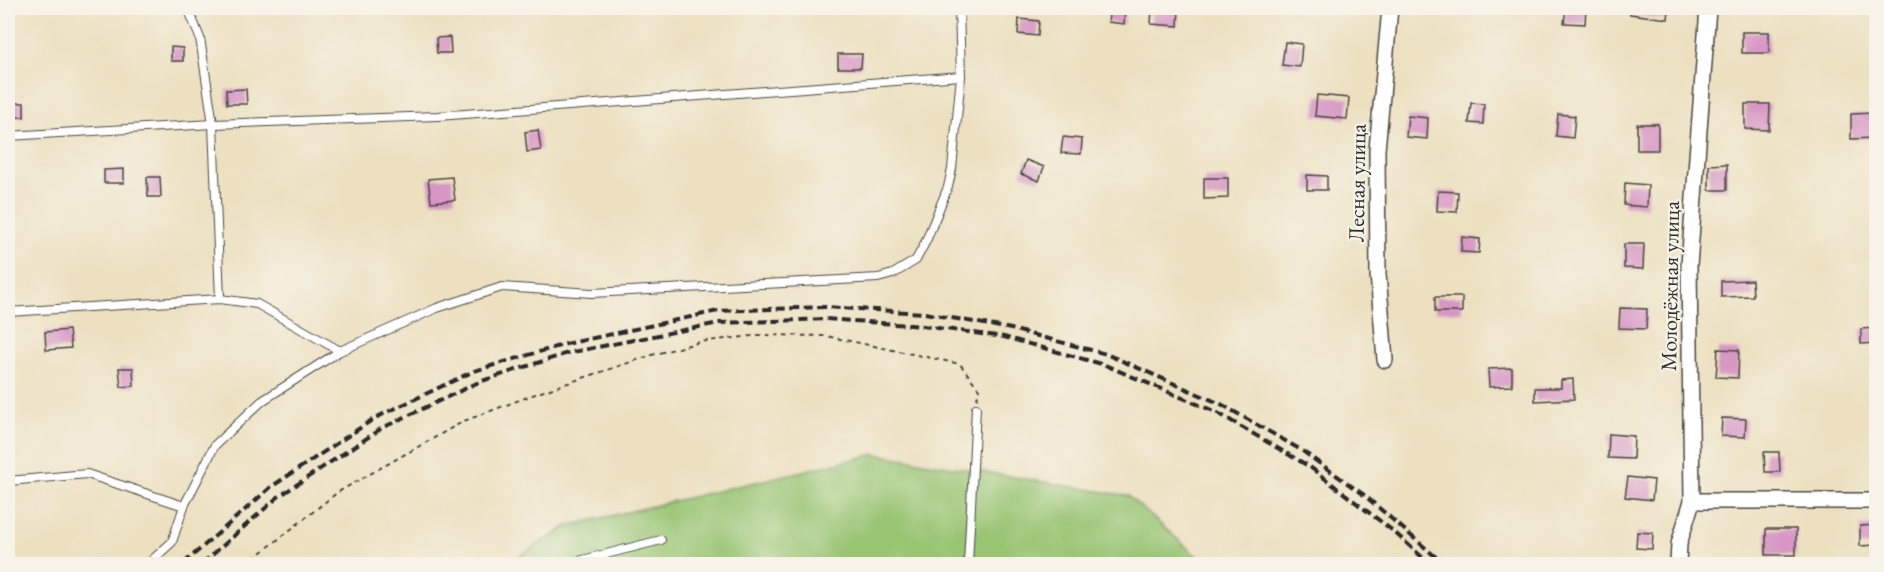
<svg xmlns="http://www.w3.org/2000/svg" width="1884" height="572" font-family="'EB Garamond',serif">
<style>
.green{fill:#99c573;stroke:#62784f;stroke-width:1.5}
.building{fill:#d796c4}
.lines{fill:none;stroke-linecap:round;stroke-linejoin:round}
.lane-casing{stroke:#484641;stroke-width:10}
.street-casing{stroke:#484641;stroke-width:18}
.path{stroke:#484641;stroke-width:2;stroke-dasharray:4.5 4.5;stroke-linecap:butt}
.lane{stroke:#fff;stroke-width:8}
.street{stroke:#fff;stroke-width:15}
.rail{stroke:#2b2b2b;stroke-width:4;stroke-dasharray:9 4.5;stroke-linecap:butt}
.labels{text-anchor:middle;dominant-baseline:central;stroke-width:4.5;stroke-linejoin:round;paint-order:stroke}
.street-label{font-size:22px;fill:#2b2b2b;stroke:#f7f3e8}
</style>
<rect width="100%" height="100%" fill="#f7f3e8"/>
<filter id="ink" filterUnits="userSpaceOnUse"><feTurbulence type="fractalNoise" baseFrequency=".0167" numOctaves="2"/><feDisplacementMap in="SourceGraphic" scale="12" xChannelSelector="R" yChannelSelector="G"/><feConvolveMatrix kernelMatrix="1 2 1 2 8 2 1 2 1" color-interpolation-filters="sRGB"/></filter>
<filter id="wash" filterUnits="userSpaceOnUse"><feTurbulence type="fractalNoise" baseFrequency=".008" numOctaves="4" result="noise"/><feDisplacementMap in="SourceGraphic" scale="24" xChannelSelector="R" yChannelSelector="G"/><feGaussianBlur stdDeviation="1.35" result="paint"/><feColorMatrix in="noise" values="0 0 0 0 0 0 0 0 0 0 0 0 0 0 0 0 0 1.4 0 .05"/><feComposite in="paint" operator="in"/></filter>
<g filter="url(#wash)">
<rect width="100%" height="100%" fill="#ece0c0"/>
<polygon class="green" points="875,454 1128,496 1206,564 507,564 568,526"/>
<g id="blocks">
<g class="building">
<polygon points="1110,8 1125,8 1124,24 1108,22"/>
<polygon points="1152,8 1179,8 1178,26 1151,24"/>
<polygon points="1566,8 1586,8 1585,24 1564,23"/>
<polygon points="1630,8 1669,8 1668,19 1630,14"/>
<polygon points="1019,19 1039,21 1038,36 1018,34"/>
<rect x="1742" y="32" width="27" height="21"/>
<polygon points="450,37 451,53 437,53 436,38"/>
<polygon points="1285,42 1302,44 1300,67 1282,65"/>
<polygon points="171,47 183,48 183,61 171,61"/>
<polygon points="838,54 862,54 861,68 838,68"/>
<polygon points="246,89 247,104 227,104 226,90"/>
<polygon points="1317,95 1349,98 1347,119 1315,116"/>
<rect x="8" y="103" width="16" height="14"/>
<polygon points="1471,103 1484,104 1483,124 1469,123"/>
<polygon points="1745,104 1770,104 1769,130 1745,129"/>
<polygon points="1874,113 1874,138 1851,139 1851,114"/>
<polygon points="1558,114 1575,116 1573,138 1556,136"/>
<polygon points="1408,116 1428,118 1427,139 1406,137"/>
<rect x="1637" y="124" width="21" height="26"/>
<polygon points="538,130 541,150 527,152 525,132"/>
<polygon points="1063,137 1082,139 1081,154 1061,153"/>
<polygon points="1026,160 1044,167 1039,181 1021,174"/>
<polygon points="1727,164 1727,190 1709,190 1709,165"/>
<polygon points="124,169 124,183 104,183 104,170"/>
<polygon points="1307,175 1327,176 1327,190 1307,190"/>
<polygon points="147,177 160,177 161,197 148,197"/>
<polygon points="452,177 455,200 431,202 428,179"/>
<polygon points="1204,178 1228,178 1228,198 1204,199"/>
<polygon points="1625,183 1648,185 1647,207 1624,205"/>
<polygon points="1438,191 1458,192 1457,212 1437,211"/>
<polygon points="1462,237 1480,239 1479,253 1461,252"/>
<polygon points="1624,244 1644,244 1643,269 1624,268"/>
<polygon points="1752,280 1753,296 1721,297 1721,281"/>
<rect x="1435" y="297" width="27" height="15"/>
<polygon points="1620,308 1647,309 1646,329 1619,328"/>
<polygon points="1876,328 1876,343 1861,344 1861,329"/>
<polygon points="69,330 71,348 46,350 45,332"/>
<polygon points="1718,349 1739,350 1738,378 1716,377"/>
<polygon points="119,368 133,368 134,386 121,387"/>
<polygon points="1512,368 1512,386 1489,387 1488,369"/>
<polygon points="1573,379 1574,399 1535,401 1535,388 1561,388 1561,380"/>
<polygon points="1722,418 1746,419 1745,437 1721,436"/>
<polygon points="1609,434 1634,436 1633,459 1608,458"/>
<polygon points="1764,452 1779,452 1780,472 1765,472"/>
<polygon points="1628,477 1654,480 1652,500 1625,497"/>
<polygon points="1876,525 1876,545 1860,546 1860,526"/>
<rect x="1766" y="529" width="30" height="26"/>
<polygon points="1637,532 1653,533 1652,549 1636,548"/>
</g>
</g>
</g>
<g filter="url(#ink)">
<use href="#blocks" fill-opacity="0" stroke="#484641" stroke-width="1.5"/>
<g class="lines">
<g class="lane-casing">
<g id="lane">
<polyline points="188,8 200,38 213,124 220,299"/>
<polyline points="8,136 213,124 438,116 961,76"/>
<polyline points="8,312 220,299 257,304 340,351"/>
<polyline points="8,481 87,474 184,506"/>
<polyline points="148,564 172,542 184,506 215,445 262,401 340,351 437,308 502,287 592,293 878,278 893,274 916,260 926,241 948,187 952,169 961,76 959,8"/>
<polyline points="567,564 661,540"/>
<polyline points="968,564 976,408"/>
</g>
</g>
<g class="street-casing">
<g id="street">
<polyline points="1385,360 1378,274 1377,150 1390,8"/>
<polyline points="1692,501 1876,501"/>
<polyline points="1678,564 1679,544 1692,501 1689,266 1708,8"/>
</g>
</g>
<polyline class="path" points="247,564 338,492 464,421 538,393 652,355 700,342 760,335 826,336 960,364 979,389 977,399"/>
<use href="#lane" class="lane"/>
<use href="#street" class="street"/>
<g class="rail">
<polyline points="183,564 271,487 375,418 474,371 566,344 718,311 825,307 925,313 1011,329 1106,354 1221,404 1301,450 1364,495 1444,564"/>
<polyline points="202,564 278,497 382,428 479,382 568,353 719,323 826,319 923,326 1004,337 1105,365 1216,412 1310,467 1393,531 1430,564"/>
</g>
</g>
</g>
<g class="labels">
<g class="street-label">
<text transform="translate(1357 183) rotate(-89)">Лесная улица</text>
<text transform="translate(1670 286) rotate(-89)">Молодёжная улица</text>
</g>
</g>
<rect width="1884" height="572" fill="none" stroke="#f7f3e8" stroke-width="30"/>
</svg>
